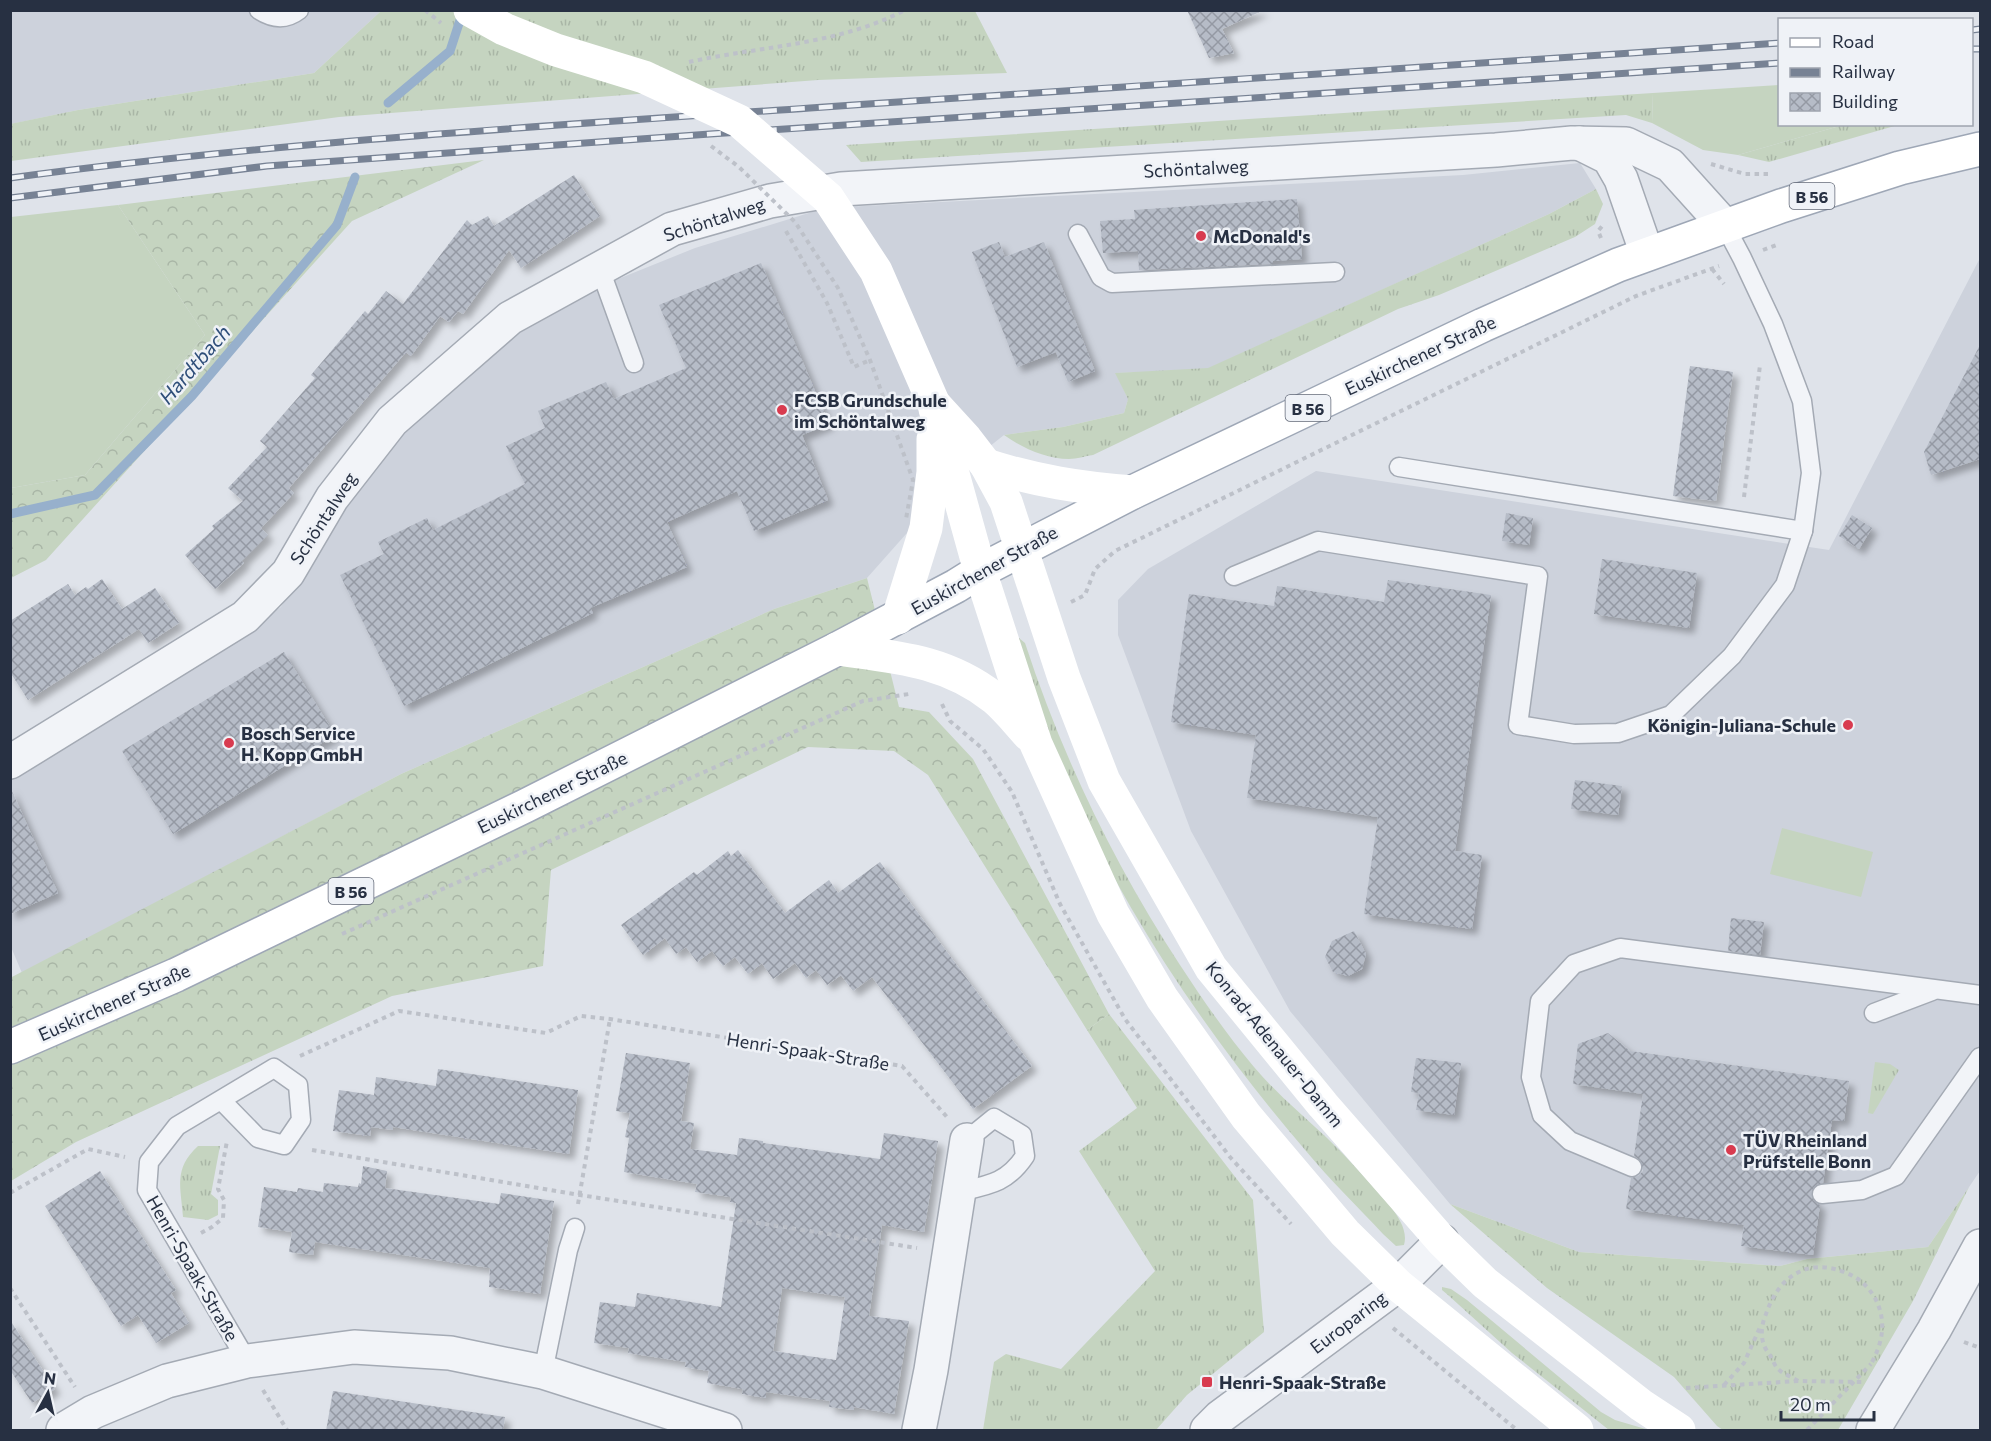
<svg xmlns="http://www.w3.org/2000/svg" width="1991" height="1441" font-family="Commissioner,sans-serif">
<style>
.built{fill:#cdd2dc}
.grass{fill:url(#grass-tufts)}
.forest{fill:url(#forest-crowns)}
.garden{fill:#c5d4c0}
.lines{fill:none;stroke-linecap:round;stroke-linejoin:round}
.stream{stroke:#97b0cc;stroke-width:9}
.building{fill:url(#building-cross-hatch);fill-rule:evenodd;filter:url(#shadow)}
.lane-casing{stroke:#a4aab4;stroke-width:21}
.street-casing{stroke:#a4aab4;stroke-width:36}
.primary-casing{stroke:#9ea7b6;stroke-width:36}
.path{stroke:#bdc1c9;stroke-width:4;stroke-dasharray:4.5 4.5;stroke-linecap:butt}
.lane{stroke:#f2f4f8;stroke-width:18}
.street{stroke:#f2f4f8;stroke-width:33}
.secondary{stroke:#fff;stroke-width:33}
.primary{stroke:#fff;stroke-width:33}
.rail-casing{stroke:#778294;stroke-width:7}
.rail{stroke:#eff2f7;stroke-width:4.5;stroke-dasharray:14;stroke-linecap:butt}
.path-bridge{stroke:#bdc1c9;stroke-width:4;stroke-dasharray:4.5 4.5;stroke-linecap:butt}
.secondary-bridge{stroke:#fff;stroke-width:33}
.poi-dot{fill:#d83b4f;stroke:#eff2f7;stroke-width:2}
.labels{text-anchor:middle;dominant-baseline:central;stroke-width:5;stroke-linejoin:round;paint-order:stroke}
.shield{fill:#eff2f7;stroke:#636a78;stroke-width:1.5}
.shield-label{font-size:16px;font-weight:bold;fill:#273042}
.street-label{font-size:18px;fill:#273042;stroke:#eff2f7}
.poi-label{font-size:18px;font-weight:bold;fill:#273042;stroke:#eff2f7;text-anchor:start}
.water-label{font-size:20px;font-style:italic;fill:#2e4e79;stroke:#eff2f7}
</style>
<defs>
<pattern id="grass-tufts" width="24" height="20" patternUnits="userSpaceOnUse" patternTransform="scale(1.5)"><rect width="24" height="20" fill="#c5d4c0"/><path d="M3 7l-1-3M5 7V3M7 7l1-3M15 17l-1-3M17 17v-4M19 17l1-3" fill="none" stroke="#a9b6a6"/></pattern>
<pattern id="forest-crowns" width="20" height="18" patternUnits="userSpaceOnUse" patternTransform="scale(1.5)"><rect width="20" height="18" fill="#c5d4c0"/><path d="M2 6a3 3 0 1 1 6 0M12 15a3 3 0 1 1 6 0" fill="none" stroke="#a9b6a6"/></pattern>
<pattern id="building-cross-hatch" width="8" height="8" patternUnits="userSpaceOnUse" patternTransform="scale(1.5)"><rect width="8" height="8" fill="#b6bcc7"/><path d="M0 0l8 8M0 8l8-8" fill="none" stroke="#9499a3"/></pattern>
<filter id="shadow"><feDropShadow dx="5.5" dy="5.5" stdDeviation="3" flood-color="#0004"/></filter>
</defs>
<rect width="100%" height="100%" fill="#dfe3ea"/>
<g class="built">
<polygon points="11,11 381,11 314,73 78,110 11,124"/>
<polygon points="1580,163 1596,189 1549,214 1205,370 1116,373 1128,399 1124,413 1063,427 1004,435 970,462 867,578 774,609 401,774 22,973 11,947 10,777 281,607 374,453 514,321 695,248 825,208 1463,175"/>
<polygon points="1980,258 1980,1171 1928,1247 1807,1259 1780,1266 1579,1252 1450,1204 1290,1011 1191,831 1118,635 1118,600 1148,569 1316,471 1829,550"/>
</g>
<g class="grass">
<polygon points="381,11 975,11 1007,73 818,80 339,117 11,161 10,124 78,110 314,73"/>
<polygon points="1653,93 1652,123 1626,115 861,162 846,145"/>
<polygon points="1843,125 1898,125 1769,162 1738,155"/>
<path d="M1596,189L1603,204L1595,224L1575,237L1439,295L1398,309L1093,455C1085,456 1077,459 1069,459C1046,459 1022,448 1004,435L1063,427L1124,413L1128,399L1115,373L1208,368L1549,214Z"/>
<path d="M1019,638L1025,643C1062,756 1114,864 1180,965C1203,1000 1227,1035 1254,1067C1276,1093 1302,1115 1326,1137C1349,1159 1370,1183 1391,1207C1399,1218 1408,1231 1404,1245L1396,1246L1383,1234C1358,1207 1330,1180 1306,1151C1212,1041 1130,922 1070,790C1048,742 1032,690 1014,641Z"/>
<polygon points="1109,1014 1253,1200 1264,1332 1187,1395 1156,1430 983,1430 994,1362 1006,1354 1061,1369 1155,1271 1079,1151 1137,1108 1087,1030"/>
<polygon points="1875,1062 1890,1064 1899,1070 1873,1114 1868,1113"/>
<path d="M198,1146H220L211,1194L218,1200V1215L208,1220L183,1217C181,1187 173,1169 198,1146Z"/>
<polygon points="1969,1187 1913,1301 1838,1430 1723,1430 1717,1426 1674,1377 1547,1288 1450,1204 1579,1252 1780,1266 1807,1259 1928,1247"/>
<polygon points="1442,1287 1451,1289 1467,1300 1601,1412 1615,1420 1649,1430 1609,1430 1512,1353 1448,1295 1442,1290"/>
</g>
<g class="forest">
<polygon points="484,160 352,221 46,560 11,578 11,488 85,475 205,335 118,205"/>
<polygon points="867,578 899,707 929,712 973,759 1109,1014 1087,1030 928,775 894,751 808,747 551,870 543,966 392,996 76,1142 11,1181 10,978 401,774 774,609"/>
</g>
<g class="garden">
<polygon points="1779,85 1780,124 1843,125 1738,155 1703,150 1652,123 1653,93"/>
<polygon points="118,205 205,335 85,475 11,488 11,217"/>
<polygon points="1782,828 1873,852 1861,897 1770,874"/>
</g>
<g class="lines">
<g class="stream">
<polyline points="388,103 450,51 463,11"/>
<polyline points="10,514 95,495 192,396 337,225 355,177"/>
</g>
</g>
<g class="building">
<polygon points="1187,10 1264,10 1222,29 1234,53 1209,58"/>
<polygon points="574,175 600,216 521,268 509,250 463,314 458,311 449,322 440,316 411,356 406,352 289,488 294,493 261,528 268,535 242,561 244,563 215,589 185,555 214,529 212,526 243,501 228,488 267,447 260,441 315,378 311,375 365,311 368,314 386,291 403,304 467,220 472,225 488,216 494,226"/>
<polygon points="1297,199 1302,259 1273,261 1273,264 1139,270 1138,251 1103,253 1100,221 1135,219 1134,210"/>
<polygon points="999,242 1005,257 1044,242 1095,371 1068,382 1056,352 1017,367 972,252"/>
<polygon points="761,263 829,424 802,435 828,500 754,531 737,491 667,522 687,567 590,608 593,613 404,706 340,575 384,554 378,542 427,518 433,530 525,484 506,446 545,428 538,411 606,382 614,399 686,368 659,305"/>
<polygon points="1980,345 1980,459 1931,475 1924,452"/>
<polygon points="1690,366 1733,372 1716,501 1673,496"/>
<polygon points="1506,513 1533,518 1529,545 1502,541"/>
<polygon points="1852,515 1872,528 1859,549 1839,536"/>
<polygon points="1602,559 1697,573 1689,628 1594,614"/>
<polygon points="102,579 122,609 155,588 179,623 148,643 139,629 28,700 10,672 10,621 68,584 75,595 86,587 88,589"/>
<polygon points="1388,580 1491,595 1455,851 1482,855 1472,929 1364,914 1378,817 1247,798 1256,735 1171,722 1189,594 1274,606 1277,586 1384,602"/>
<polygon points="284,652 335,735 173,834 122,751"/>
<polygon points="1575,780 1622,786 1618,815 1571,809"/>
<polygon points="10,787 58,893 10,914"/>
<polygon points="738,850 785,913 829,880 838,893 880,862 1032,1066 973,1109 872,977 853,991 841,975 827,985 816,970 806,978 795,963 773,979 762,963 748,974 735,957 723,966 712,951 697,962 686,947 676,954 665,938 643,955 621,925 694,872 697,875 728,851 731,856"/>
<polygon points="1731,918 1764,922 1760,955 1728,951"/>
<polygon points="1354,931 1366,954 1362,969 1348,976 1333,972 1325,957 1332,941"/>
<polygon points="1608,1033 1630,1051 1849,1081 1844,1121 1832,1120 1823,1183 1816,1185 1812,1190 1813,1200 1820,1205 1813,1255 1741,1246 1744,1225 1626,1209 1631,1178 1638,1176 1643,1171 1641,1161 1634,1156 1643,1094 1573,1084 1578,1044"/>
<path d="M626,1053L690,1063L681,1121L694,1123L690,1149L737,1155L739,1138L763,1141V1143L880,1159L884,1133L938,1141L924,1232L882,1225L869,1316L909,1321L894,1414L854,1407V1410L829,1407L830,1401L766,1392V1398L742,1394L743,1389L707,1383L709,1371L685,1367L686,1362L628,1353L629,1348L594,1343L600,1302L635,1307L637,1293L721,1307L736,1203L730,1202L731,1197L695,1192L697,1184L624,1172L629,1138L625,1137L630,1113L616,1111ZM782,1288L845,1297L836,1360L773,1351Z"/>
<polygon points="1416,1058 1461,1063 1454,1115 1416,1110 1419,1093 1411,1092"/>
<polygon points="438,1069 578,1090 569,1154 393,1127 393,1130 371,1127 370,1136 333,1131 339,1090 374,1095 376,1077 436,1086"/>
<polygon points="363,1166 387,1171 385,1188 499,1204 501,1193 554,1201 540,1294 489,1287 490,1268 315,1242 313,1255 289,1252 292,1232 258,1227 264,1187 297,1192 298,1188 323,1192 324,1183 358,1187 359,1183 361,1184"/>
<polygon points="100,1171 176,1290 171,1293 189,1323 156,1343 138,1315 121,1326 45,1206"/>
<polygon points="10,1320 55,1389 32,1403 10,1370"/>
<polygon points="333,1391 505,1417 503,1431 326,1431"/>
</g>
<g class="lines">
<g class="lane-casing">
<g id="lane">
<path d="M259,10C273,19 286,20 299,10"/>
<polyline points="1078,234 1101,277 1112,283 1335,272"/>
<polyline points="600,269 634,363"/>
<polyline points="1399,467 1803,531"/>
<polyline points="1234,576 1318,541 1538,576 1518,725 1574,734 1618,733 1671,715 1732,656 1785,585 1803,531 1811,473 1802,401 1773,324 1742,258 1725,226"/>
<polyline points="1874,1013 1932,991"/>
<polyline points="221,1100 258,1138 284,1145 301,1120 298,1085 274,1068 177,1126 149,1162 147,1190 247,1361"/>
<polyline points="1632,1167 1570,1141 1542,1115 1531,1077 1540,1001 1574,964 1620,948 1980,995"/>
<path d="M958,1192C989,1185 1007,1183 1025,1156L1022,1135L994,1118L967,1140"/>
<polyline points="1822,1194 1862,1190 1896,1176 1980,1057"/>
<polyline points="543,1372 568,1250 575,1228"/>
</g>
</g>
<g class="street-casing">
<g id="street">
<polyline points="1579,143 1609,158 1621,179 1647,254"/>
<polyline points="10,762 245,617 288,573 332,498 392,421 510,318 672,229 770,201 841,189 1496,150 1572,143 1626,144 1670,165 1725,226"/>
<polyline points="63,1430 93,1412 167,1381 247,1361 354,1347 450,1353 543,1372 725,1430"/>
<polyline points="919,1430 931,1370 967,1140"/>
<polyline points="1207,1430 1220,1417 1398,1285 1442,1241"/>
<polyline points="1873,1430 1934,1330 1980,1246"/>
</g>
</g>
<g class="primary-casing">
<polyline id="primary" points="10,1047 176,975 525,806 837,649 956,586 980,571 1133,492 1483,325 1618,265 1781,206 1900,168 1980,149"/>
</g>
<g class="path">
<path d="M689,62C761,46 838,45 905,10"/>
<polyline points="1711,164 1745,174 1768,174"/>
<polyline points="786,231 827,303 854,367 870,360"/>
<polyline points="1601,238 1598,231 1604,224"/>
<polyline points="1763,250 1779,244"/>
<polyline points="1712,269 1724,284"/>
<polyline points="1744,497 1760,365"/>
<polyline points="1071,602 1085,595 1095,569 1115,551 1636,296 1719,266"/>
<polyline points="942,704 950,721 983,749 1012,792 1060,904 1125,1019 1230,1157 1291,1224"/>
<polyline points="342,934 863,701 909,694"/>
<polyline points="300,1056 399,1011 546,1033 581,1016 610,1019 902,1066 947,1117"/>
<polyline points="312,1150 580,1195 917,1248"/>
<polyline points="10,1193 88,1149 125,1157"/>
<polyline points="578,1204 610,1019"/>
<polyline points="201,1233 212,1227 223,1218 224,1200 218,1189 227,1141"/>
<polyline points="10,1288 75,1387"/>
<polyline points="1393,1328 1517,1430"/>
<polyline points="1964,1342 1980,1348"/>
<path d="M1798,1381C1792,1377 1783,1374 1778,1369C1775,1366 1773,1361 1771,1357C1769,1353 1765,1349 1764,1345C1760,1335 1762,1323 1766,1314C1778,1278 1806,1257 1844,1272C1858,1277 1867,1285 1875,1298C1887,1321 1883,1342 1871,1364"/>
<polyline points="1724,1385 1744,1363 1761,1325"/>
<polyline points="1686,1388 1798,1381 1864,1382"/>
<polyline points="263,1390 287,1430"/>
</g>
<use href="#lane" class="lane"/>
<use href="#street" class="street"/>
<g class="secondary">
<polyline points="934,404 966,439 986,465 1006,502 1064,678 1104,781 1211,968 1323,1105 1442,1241 1485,1283 1641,1405 1679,1430"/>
<polyline points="935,409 980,571 1036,744 1113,914 1162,998 1246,1116 1345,1233 1398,1285 1577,1430"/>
<path d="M986,465C1036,481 1081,488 1133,492"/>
<polyline points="898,618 926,528 933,472 933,439"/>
<path d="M837,649C895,657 946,660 994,698C1007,709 1018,723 1029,735"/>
</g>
<use href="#primary" class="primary"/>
<g class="rail-casing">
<g id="rail">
<polyline points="1972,30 1980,29"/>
<polyline points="1972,49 1980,49"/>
<path d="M10,178C276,142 543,126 810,108C1133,86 1456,65 1780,43"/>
<polyline points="10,198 267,166 710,134 1780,63"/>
</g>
</g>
<use href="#rail" class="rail"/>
<g class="path-bridge">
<polyline points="425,10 441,23"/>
<polyline points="711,146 739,167 795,222 838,288 870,360 913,480 906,519"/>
<polyline points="1807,1430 1871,1364"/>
</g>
<polyline class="secondary-bridge" points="470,10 504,29 556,50 644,77 739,121 828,198 876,271 934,404"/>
</g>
<g class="poi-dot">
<circle cx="1201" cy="236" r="6"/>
<circle cx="782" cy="410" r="6"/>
<circle cx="1848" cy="725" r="6"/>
<circle cx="229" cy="743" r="6"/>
<circle cx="1731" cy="1150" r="6"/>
<rect x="1201" y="1376" width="12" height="12" rx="3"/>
</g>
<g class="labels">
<g class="shield">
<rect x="1789.5" y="183" width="45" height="26" rx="4.5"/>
<rect x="1285.5" y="395" width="45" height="26" rx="4.5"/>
<rect x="328.5" y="878" width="45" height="26" rx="4.5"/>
</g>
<g class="shield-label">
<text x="1812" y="196">B 56</text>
<text x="1308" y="408">B 56</text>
<text x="351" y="891">B 56</text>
</g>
<g class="street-label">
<text transform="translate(1196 168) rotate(-3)">Schöntalweg</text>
<text transform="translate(714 219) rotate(-18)">Schöntalweg</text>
<text transform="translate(1420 355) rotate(-25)">Euskirchener Straße</text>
<text transform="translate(323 518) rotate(-57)">Schöntalweg</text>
<text transform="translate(984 570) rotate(-29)">Euskirchener Straße</text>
<text transform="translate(552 792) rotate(-26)">Euskirchener Straße</text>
<text transform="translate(114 1002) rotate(-24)">Euskirchener Straße</text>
<text transform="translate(1275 1044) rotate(51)">Konrad-Adenauer-Damm</text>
<text transform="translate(808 1051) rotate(9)">Henri-Spaak-Straße</text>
<text transform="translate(193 1268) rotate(60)">Henri-Spaak-Straße</text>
<text transform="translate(1348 1322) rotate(-37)">Europaring</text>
</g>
<g class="poi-label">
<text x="1213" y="236">McDonald's</text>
<text x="794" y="400">FCSB Grundschule<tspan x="794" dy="21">im Schöntalweg</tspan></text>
<text x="1836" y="725" text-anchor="end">Königin-Juliana-Schule</text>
<text x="241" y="733">Bosch Service<tspan x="241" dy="21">H. Kopp GmbH</tspan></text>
<text x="1743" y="1140">TÜV Rheinland<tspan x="1743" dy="21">Prüfstelle Bonn</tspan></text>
<text x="1219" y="1382">Henri-Spaak-Straße</text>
</g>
<g class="water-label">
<text transform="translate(194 364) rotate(-49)">Hardtbach</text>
</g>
</g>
<rect width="1991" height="1441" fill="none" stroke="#273042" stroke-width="24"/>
<rect x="1778" y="18" width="195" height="108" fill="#eff2f7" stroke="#9fa4af" stroke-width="1.5"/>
<rect x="1790" y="38" width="30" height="9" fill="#ffffff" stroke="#9fa4af" stroke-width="1.5"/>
<text x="1832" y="48" font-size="18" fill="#273042">Road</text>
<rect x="1790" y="68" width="30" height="9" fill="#778294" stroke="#9fa4af" stroke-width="1.5"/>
<text x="1832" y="78" font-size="18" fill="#273042">Railway</text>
<rect x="1790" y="93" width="30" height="18" fill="url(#building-cross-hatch)" stroke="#9fa4af" stroke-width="1.5"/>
<text x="1832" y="108" font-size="18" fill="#273042">Building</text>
<g transform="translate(48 1393) rotate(8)" stroke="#eff2f7" stroke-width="4.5" paint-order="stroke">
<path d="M0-4.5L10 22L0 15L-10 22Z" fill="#273042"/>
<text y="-9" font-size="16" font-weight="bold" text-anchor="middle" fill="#273042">N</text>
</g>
<path d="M1781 1411v9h93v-9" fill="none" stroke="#273042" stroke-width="3"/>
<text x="1790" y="1411" font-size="18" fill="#273042" stroke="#eff2f7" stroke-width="4.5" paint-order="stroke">20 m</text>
</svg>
